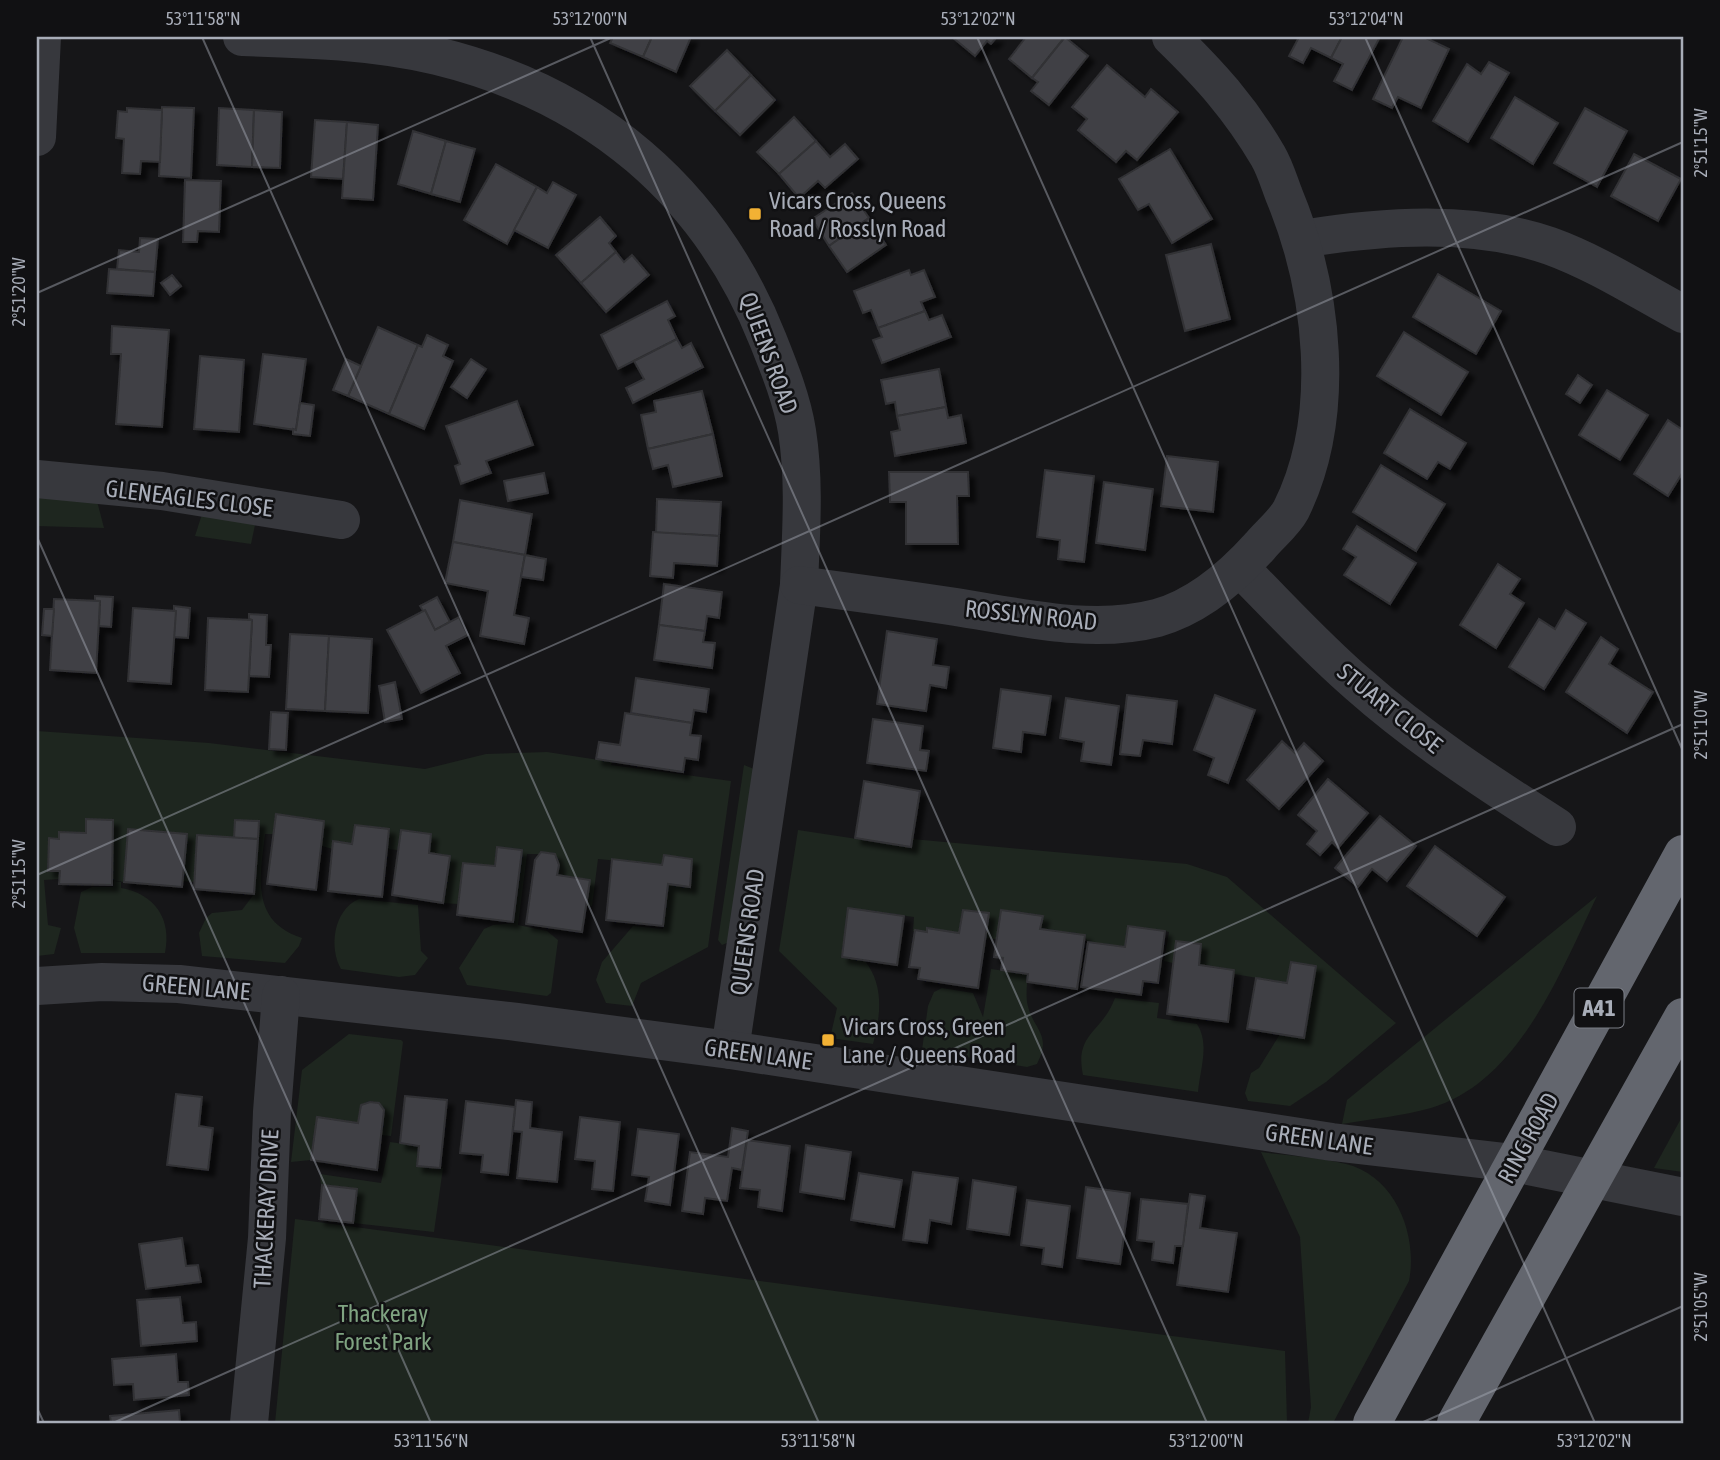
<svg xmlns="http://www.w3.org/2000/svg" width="1720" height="1460" font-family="'Asap Condensed',sans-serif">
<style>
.green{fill:#1e261f}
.building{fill:#404145;stroke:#303034;stroke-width:2;filter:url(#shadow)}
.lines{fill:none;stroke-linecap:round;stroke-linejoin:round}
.street{stroke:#37383d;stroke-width:38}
.highway{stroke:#63666e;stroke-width:38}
.ticks{fill:none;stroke:#a8adb8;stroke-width:2;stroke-opacity:0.45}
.poi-dot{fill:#f2b134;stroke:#111113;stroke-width:2.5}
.labels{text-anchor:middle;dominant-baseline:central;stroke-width:5;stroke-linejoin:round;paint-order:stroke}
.shield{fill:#111113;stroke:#7b7e86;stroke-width:2}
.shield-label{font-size:23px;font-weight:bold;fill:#a8adb8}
.poi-label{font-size:24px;fill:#a8adb8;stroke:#111113;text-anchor:start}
.street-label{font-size:24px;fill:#a8adb8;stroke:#111113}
.park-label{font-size:24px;fill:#7fa381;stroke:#111113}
.neatline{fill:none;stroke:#a8adb8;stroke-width:2.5}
.ticks-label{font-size:18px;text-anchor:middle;fill:#a8adb8}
</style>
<defs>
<filter id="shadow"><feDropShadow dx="6" dy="6" stdDeviation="2" flood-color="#0009"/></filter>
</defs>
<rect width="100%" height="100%" fill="#161618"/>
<g class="green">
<polygon points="37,495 97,501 104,528 37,526"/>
<polygon points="203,511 255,525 251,544 195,536"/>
<path d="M37,731L209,743L425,769L486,754L547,752L612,762L611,765L731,781L708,947L641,983L632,1006L606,1003L596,980L602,962L633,926L663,929L668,884L689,886L692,859L664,855L662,865L598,859L592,906H586L557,875L559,865L555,854H527L518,925L547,931L558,940L551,993L547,996L467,985L459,968L484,929L493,925L516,923L513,922L522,850L497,847L495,866L463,863L458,904L443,903L450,856L429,853L431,834L401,830L398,850L387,849L389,829L355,825L352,844L333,841V849L322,846L324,821L276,815L273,834H265C260,877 250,921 302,938L299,946L285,963L202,956L199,933L206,918L212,913L242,910L254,894L259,822L236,820L234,838L197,835L194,882L183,881L186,835L124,882L111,880L113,820L86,819V833L60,832L59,839L49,838L48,870L60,871L59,879L44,880L48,925L61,928L54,954L37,956Z"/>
<polygon points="744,765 754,769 729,942 722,945 718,940"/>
<path d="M798,830L910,847L912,839L1187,864L1227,877L1396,1023L1326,1082L1290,1106L1248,1101L1245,1093L1251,1073L1259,1068L1280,1034L1304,1038L1316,966L1291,962L1287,983L1234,974L1233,970L1199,965L1201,944L1176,941L1173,963L1164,961L1169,932L1165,931L1128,926L1125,947L1088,942L1084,935L1040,929L1043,917L1001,910L996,939L985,938L989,913L963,910L959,933L928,928L927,932L913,931L914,917L848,908L842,957L865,961C884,985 881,1015 873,1044L830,1038L837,1008L779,951Z"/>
<path d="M114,881L121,882V888C155,894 172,919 165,953H81L74,928L81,892L92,887H113Z"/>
<path d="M1597,896C1561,971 1519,1082 1431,1108C1402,1116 1371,1119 1342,1124L1347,1100Z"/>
<path d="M359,899L418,905L421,951L428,958L415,975L399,977L341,969C329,948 333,910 359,899Z"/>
<path d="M991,969L1028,974C1027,983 1026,993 1027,1002C1032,1030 1053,1033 1037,1064L1027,1067L922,1050L928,1006L934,992L942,988L973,993L983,1017Z"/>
<path d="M1115,998L1159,1003L1157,1018L1197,1024C1210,1044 1200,1070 1198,1092L1083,1075C1074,1033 1103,1032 1115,998Z"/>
<path d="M349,1034L401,1040L403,1042L391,1136L381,1135L382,1106C376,1100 368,1100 361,1105L358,1123L317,1117L311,1160L291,1162L302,1070Z"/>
<polygon points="1683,1115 1683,1172 1654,1168"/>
<polygon points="390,1142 419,1146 417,1165 443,1168 434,1232 353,1223 321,1185 320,1174 381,1183"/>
<path d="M1261,1152C1289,1156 1319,1157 1346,1164C1396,1176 1418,1236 1409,1281L1333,1423H1308L1311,1407L1300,1237Z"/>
<polygon points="295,1219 1285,1351 1287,1423 275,1423"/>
</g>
<g class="building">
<polygon points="613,37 652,37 643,57 610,43"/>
<polygon points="652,37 691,37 676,72 643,57"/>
<polygon points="952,37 997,37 991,44 987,41 975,56"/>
<polygon points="1026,37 1065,37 1032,78 1009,59"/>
<polygon points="1065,37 1088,56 1049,105 1031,91 1038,82 1032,78"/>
<polygon points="1299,37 1342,37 1331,58 1311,48 1303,63 1289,56"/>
<polygon points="1342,37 1380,37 1352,90 1334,81 1343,64 1331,58"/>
<polygon points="1403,37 1424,37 1449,49 1421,108 1398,97 1392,108 1373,99"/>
<polygon points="727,50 751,75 715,111 690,86"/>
<polygon points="1489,62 1509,73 1468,142 1433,121 1467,64 1481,74"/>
<polygon points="1107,65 1145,97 1151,89 1178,112 1137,160 1126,151 1116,162 1078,130 1087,119 1072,107"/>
<polygon points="751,75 775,100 740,135 715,111"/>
<polygon points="1515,97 1558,123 1533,164 1491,138"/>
<polygon points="162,107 194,108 191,178 159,176"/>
<polygon points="127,108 162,110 160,162 141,161 140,174 122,173 124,139 116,138 118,111 127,112"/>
<polygon points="219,108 254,110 252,167 217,165"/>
<polygon points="1585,108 1627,131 1597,187 1554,163"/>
<polygon points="254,110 282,112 280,168 252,167"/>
<polygon points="794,117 816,141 779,174 757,152"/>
<polygon points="315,120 347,122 343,179 311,177"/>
<polygon points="347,122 378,125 373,200 342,198"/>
<polygon points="413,131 446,141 431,194 398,184"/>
<polygon points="446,141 475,149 460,202 431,194"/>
<polygon points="816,141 830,157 845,144 858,159 825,188 818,181 799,198 779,174"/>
<polygon points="1170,149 1212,219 1172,243 1149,204 1138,210 1119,179"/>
<polygon points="1634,154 1681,179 1658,221 1611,196"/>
<polygon points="496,164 537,187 507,244 464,220"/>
<polygon points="185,180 221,181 219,232 198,231 197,242 183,242"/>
<polygon points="553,182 576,195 548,248 514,230 537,187 547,193"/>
<polygon points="852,193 869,218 829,246 812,219"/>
<polygon points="600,217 616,236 609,243 616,252 581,283 556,255"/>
<polygon points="869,218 886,245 847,272 829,246"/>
<polygon points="140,238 158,239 155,272 117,269 119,250 139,252"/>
<polygon points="1211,244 1230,319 1185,331 1166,255"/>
<polygon points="616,252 624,262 632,255 649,275 606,312 581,283"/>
<polygon points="109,269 155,272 153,296 107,293"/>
<polygon points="909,270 911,275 924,270 935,297 921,302 925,311 878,328 871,310 863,313 854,291"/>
<polygon points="1438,274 1501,311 1476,354 1413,317"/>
<polygon points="172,275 181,286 170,295 161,283"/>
<polygon points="667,301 675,316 668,320 677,339 618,369 601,335"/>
<polygon points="925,311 929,320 942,315 951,337 882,363 873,340 882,337 878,328"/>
<polygon points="112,326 169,330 162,427 116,424 121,354 111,354"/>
<polygon points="378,327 418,345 389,414 348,396"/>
<polygon points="1404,332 1468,372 1441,415 1377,376"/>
<polygon points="427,335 448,345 443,356 453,361 424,429 389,414 418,345 422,347"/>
<polygon points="677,339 682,348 691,343 703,367 633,403 626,388 644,379 634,361"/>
<polygon points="263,354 306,359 296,430 254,424"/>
<polygon points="200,356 244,360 239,432 194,429"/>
<polygon points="346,359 361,366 348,396 333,390"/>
<polygon points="471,359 486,369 467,398 451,387"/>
<polygon points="939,369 946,407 897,416 895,402 886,404 881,380"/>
<polygon points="1578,375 1592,385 1580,403 1566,394"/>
<polygon points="1607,390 1648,415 1620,460 1579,435"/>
<polygon points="702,391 713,434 648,449 641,415 656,412 654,401"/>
<polygon points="517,401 533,445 486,461 491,473 461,484 455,466 460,464 446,426"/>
<polygon points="300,403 314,405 310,436 293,434 293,429 296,430"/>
<polygon points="946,407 948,418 961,415 966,443 895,456 891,432 900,430 897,416"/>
<polygon points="1410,409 1466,443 1450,469 1438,462 1427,479 1384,453"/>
<polygon points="1668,420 1683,430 1683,472 1668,496 1634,474"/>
<polygon points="713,434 722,476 673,487 668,465 653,469 648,449"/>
<polygon points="1167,456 1218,462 1213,512 1161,506"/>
<polygon points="1381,465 1445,504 1416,551 1353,512"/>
<polygon points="1045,470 1094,476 1084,562 1058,559 1060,540 1037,537"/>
<polygon points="889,472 968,472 969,496 957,496 958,544 906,544 906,502 890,502"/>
<polygon points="544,473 548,493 508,501 504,481"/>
<polygon points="1104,482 1153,489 1145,550 1096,543"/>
<polygon points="657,499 721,502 719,536 656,533"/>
<polygon points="460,500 532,514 525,555 453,542"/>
<polygon points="1357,526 1416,563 1390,604 1344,575 1356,557 1343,549"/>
<polygon points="653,532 719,536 717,566 674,563 673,578 650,576"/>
<polygon points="453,542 525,555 514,615 529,618 524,644 480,636 488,591 445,583"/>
<polygon points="525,555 546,559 543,580 521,577"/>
<polygon points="1498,564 1520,579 1510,594 1524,603 1496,648 1460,625"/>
<polygon points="664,584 722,592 719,618 707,616 705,631 659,625"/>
<polygon points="95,596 113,597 111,627 99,626 100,601 95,601"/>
<polygon points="437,597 450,622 435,630 420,606"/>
<polygon points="54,599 100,601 96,673 50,670"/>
<polygon points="174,606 190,608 188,638 174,637"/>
<polygon points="133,608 176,611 171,684 128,681"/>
<polygon points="44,609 54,609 52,636 42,635"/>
<polygon points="425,610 435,630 459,617 468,635 446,646 460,673 421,693 387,630"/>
<polygon points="1566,610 1586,623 1544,689 1509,667 1539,619 1555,629"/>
<polygon points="249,614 267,615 266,645 271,645 269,677 249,676 252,620 249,619"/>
<polygon points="208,618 252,620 248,692 205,690"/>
<polygon points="659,625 705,631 703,642 715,643 712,668 654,660"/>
<polygon points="887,631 937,639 933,665 949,667 946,688 930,685 926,711 877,704"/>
<polygon points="290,634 329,636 325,711 286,709"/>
<polygon points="329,636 372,639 368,713 325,711"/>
<polygon points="1601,637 1618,649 1609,664 1653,692 1627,733 1566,692"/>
<polygon points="636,678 709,689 706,712 694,710 692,723 631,713"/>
<polygon points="395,682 402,719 385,722 379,686"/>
<polygon points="1001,689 1051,696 1045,735 1023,732 1021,752 993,748"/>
<polygon points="1127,695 1177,701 1172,744 1143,740 1140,756 1120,754"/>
<polygon points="1215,695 1255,710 1228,783 1208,775 1214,758 1194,750"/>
<polygon points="1066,698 1119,706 1111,765 1081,761 1084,742 1060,738"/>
<polygon points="271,712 288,713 286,750 269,749"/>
<polygon points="625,713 692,723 690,735 701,736 698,760 685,758 683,772 596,759 599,742 620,745"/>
<polygon points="873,719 923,726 920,750 929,751 926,771 867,763"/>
<polygon points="1282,741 1295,753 1304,743 1323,761 1279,809 1247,780"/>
<polygon points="1328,779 1368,813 1338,848 1332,842 1320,855 1307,844 1317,831 1298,815"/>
<polygon points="864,781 920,791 911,847 855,838"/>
<polygon points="276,814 324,821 316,890 267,884"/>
<polygon points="1380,816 1416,846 1387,881 1372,869 1358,887 1335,868"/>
<polygon points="86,819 113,820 112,885 59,884 60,871 48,871 49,838 59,839 59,832 86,833"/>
<polygon points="235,820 259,821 258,839 234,838"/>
<polygon points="355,825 389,829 382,897 328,891 333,841 352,844"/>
<polygon points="128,829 187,834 182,887 124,882"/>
<polygon points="401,830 431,834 429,853 450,856 443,903 392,895"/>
<polygon points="197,835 258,839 254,894 194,889"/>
<polygon points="1435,846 1505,897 1477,936 1407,886"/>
<polygon points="497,847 522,850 513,922 457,915 463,863 495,866"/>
<polygon points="541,852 555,854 559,865 557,875 590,880 582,932 526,924 535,860"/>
<polygon points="664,855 692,859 690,887 668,884 663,926 606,920 612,859 662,865"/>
<polygon points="848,908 904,916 897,965 842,957"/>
<polygon points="963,910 989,913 978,988 918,979 920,968 909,967 915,930 927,932 927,928 959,933"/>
<polygon points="1001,910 1043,916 1040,929 1085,935 1077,989 1027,982 1028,974 1001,970 1003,958 994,957"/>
<polygon points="1128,926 1165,931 1158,983 1143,981 1141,995 1081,987 1088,942 1125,947"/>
<polygon points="1176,941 1201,944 1199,965 1234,970 1228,1022 1167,1014"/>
<polygon points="1291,962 1316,966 1304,1038 1247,1029 1256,978 1287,983"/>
<polygon points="176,1094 202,1097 199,1126 213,1128 208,1170 167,1165"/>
<polygon points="405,1096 447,1100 440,1168 417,1166 419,1146 400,1143"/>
<polygon points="516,1100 532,1102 530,1128 562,1132 557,1182 517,1178 522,1132 513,1131"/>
<polygon points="466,1101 515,1107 508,1175 481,1172 483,1155 460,1153"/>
<polygon points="370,1102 379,1103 384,1110 377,1170 311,1160 317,1117 358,1123 361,1105"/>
<polygon points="580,1117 620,1122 613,1191 592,1189 595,1161 575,1159"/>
<polygon points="732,1128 748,1131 742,1170 732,1168 727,1201 705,1198 703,1214 682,1211 690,1152 728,1157"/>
<polygon points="638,1129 679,1134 670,1205 645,1201 649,1177 632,1175"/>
<polygon points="747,1140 790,1146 782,1211 758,1207 760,1190 740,1188"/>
<polygon points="806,1145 851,1152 844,1199 800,1192"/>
<polygon points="913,1172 958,1178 951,1224 930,1220 927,1243 903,1240"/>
<polygon points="859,1173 902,1180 894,1227 851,1220"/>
<polygon points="973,1180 1016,1187 1009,1235 967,1229"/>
<polygon points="322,1185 357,1189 353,1223 319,1219"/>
<polygon points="1086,1187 1130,1193 1120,1264 1077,1258"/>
<polygon points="1190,1194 1205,1196 1200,1228 1237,1233 1228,1292 1177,1285"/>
<polygon points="1141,1199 1188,1204 1183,1246 1175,1246 1173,1263 1152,1260 1154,1242 1137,1240"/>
<polygon points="1027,1200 1070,1206 1062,1267 1042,1264 1044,1248 1021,1245"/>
<polygon points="182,1238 186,1266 198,1265 201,1282 146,1289 139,1244"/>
<polygon points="180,1297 183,1323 196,1322 197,1341 141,1346 137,1300"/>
<polygon points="176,1354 178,1382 188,1382 189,1395 134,1400 133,1384 114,1385 112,1359"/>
<polygon points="179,1410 180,1423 111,1423 110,1416"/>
</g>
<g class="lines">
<g class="street">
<path d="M242,37C307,39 373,41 437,56C593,94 709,191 768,340C780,370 792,400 797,431C805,482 801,533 799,585L730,1050"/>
<polyline points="37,137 42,37"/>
<path d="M1302,239C1382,226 1472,219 1550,246C1597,263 1640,291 1683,314"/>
<polyline points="37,479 162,491 341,520"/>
<path d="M1240,568C1279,607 1316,648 1358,684C1419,738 1488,783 1557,827"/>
<path d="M799,585C851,592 904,599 956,607C1020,617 1092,635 1157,618C1197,607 1233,576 1260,546C1269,535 1284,523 1291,510C1338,415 1323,289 1284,195C1279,182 1275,168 1268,156C1240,108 1210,75 1171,37"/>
<polyline points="37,986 102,982 179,984 517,1022 730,1050 1332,1142 1514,1163 1683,1197"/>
<polyline points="249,1423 267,1238 272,1112 281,995"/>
</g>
<g class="highway">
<polyline points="1372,1423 1683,854"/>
<polyline points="1456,1423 1683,1017"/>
</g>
</g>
<path class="ticks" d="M202,37L819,1423M590,37L1207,1423M977,37L1595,1423M1365,37L1683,751M37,293L613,37M37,537L431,1423M37,875L1683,142M37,1408L44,1423M113,1423L1683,724M1421,1423L1683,1306"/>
<g class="poi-dot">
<rect x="748" y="207" width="14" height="14" rx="3.5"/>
<rect x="821" y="1033" width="14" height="14" rx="3.5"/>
</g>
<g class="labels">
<rect class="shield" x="1574.5" y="988.5" width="49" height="39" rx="5"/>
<g class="shield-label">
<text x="1599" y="1008">A41</text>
</g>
<g class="poi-label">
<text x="769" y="200">Vicars Cross, Queens<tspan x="769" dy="28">Road / Rosslyn Road</tspan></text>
<text x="842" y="1026">Vicars Cross, Green<tspan x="842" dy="28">Lane / Queens Road</tspan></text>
</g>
<g class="street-label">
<text transform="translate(769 353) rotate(70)">QUEENS ROAD</text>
<text transform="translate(189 498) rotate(7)">GLENEAGLES CLOSE</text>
<text transform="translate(1031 615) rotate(6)">ROSSLYN ROAD</text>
<text transform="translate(1390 708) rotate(39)">STUART CLOSE</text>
<text transform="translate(747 932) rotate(-82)">QUEENS ROAD</text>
<text transform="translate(196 987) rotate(5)">GREEN LANE</text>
<text transform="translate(758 1054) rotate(8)">GREEN LANE</text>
<text transform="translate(1528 1138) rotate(-61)">RING ROAD</text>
<text transform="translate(1319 1139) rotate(8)">GREEN LANE</text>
<text transform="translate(266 1209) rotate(-87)">THACKERAY DRIVE</text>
</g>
<g class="park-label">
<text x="383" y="1313">Thackeray<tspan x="383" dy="28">Forest Park</tspan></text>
</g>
</g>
<rect width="1720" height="1460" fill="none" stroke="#111113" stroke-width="77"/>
<rect x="38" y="38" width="1644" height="1384" class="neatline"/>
<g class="ticks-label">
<text x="203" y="25">53°11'58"N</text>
<text x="590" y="25">53°12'00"N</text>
<text x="978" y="25">53°12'02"N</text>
<text x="1366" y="25">53°12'04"N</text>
<text transform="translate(1701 143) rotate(-90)" y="6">2°51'15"W</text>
<text transform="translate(19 292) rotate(-90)" y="6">2°51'20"W</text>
<text transform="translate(1701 725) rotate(-90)" y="6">2°51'10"W</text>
<text transform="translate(19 874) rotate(-90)" y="6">2°51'15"W</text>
<text transform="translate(1701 1307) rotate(-90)" y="6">2°51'05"W</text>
<text x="431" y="1447">53°11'56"N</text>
<text x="818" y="1447">53°11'58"N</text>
<text x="1206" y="1447">53°12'00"N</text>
<text x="1594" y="1447">53°12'02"N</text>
</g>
</svg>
